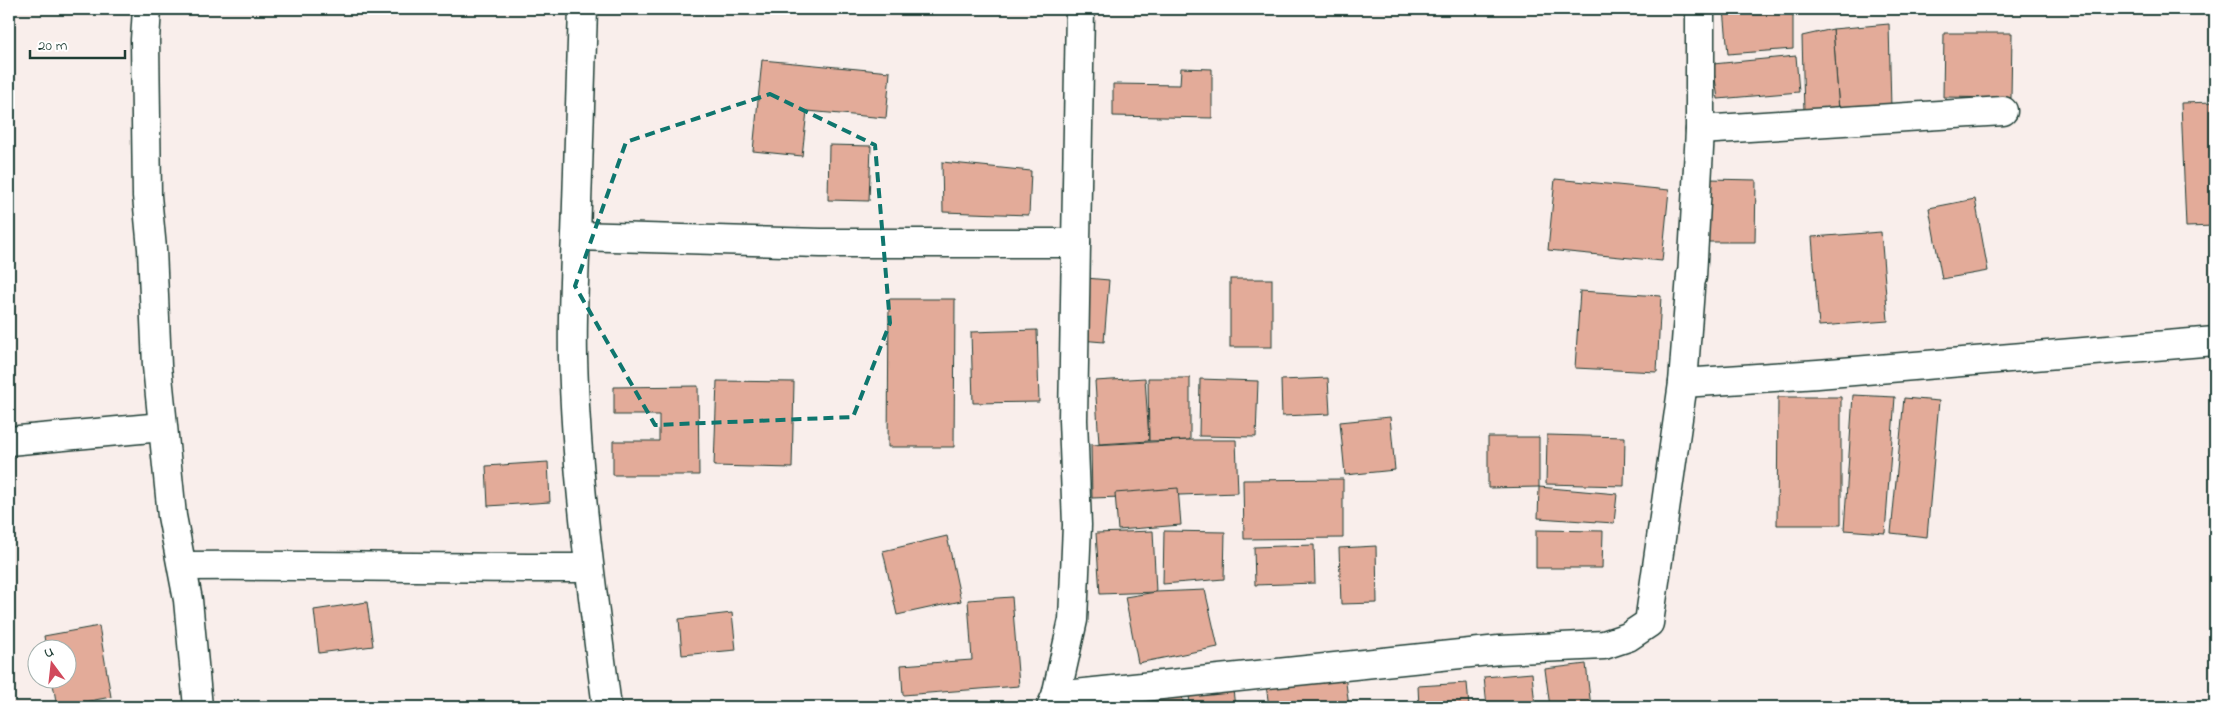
<svg xmlns="http://www.w3.org/2000/svg" width="2224" height="716" font-family="'Indie Flower',sans-serif">
<style>
.building{fill:#e3ab99;stroke:#1f3d34}
.lines{fill:none;stroke-linecap:round;stroke-linejoin:round}
.street-casing{stroke:#1f3d34;stroke-width:31}
.street{stroke:#fff;stroke-width:28}
.marked{fill:none;stroke:#0f766e;stroke-width:4;stroke-dasharray:10 6;stroke-linejoin:round}
</style>
<rect width="100%" height="100%" fill="#f9eeeb"/>
<filter id="ink" filterUnits="userSpaceOnUse"><feTurbulence type="fractalNoise" baseFrequency=".02" numOctaves="2"/><feDisplacementMap in="SourceGraphic" scale="10" xChannelSelector="R" yChannelSelector="G"/><feConvolveMatrix kernelMatrix="1 2 1 2 8 2 1 2 1" color-interpolation-filters="sRGB"/></filter>
<g filter="url(#ink)">
<g class="building">
<polygon points="1724,9 1793,9 1793,49 1728,54"/>
<polygon points="1889,24 1891,109 1839,111 1833,29"/>
<polygon points="1833,29 1839,111 1804,112 1802,36"/>
<polygon points="1944,33 2012,33 2011,98 1943,97"/>
<polygon points="1796,56 1799,92 1718,99 1713,64"/>
<polygon points="762,60 890,72 886,118 807,111 802,156 753,151"/>
<polygon points="1181,68 1212,69 1212,118 1113,116 1113,84 1180,85"/>
<polygon points="2215,102 2215,226 2186,227 2181,103"/>
<polygon points="829,145 871,146 869,201 828,200"/>
<polygon points="942,162 1031,171 1029,215 943,212"/>
<polygon points="1555,179 1669,190 1662,261 1548,250"/>
<polygon points="1709,179 1756,180 1755,242 1708,242"/>
<polygon points="1975,199 1988,271 1942,279 1929,208"/>
<polygon points="1881,232 1888,321 1819,326 1812,237"/>
<polygon points="1086,278 1109,280 1104,342 1080,340"/>
<rect x="1230" y="279" width="42" height="68"/>
<polygon points="1580,291 1661,296 1657,372 1575,368"/>
<polygon points="889,299 955,299 954,447 888,447"/>
<polygon points="1037,330 1039,402 973,403 971,332"/>
<polygon points="1145,378 1149,441 1099,444 1095,381"/>
<polygon points="1148,378 1190,378 1190,440 1149,441"/>
<polygon points="1328,378 1330,414 1282,416 1281,380"/>
<polygon points="1200,379 1258,381 1256,437 1199,436"/>
<polygon points="717,381 794,382 792,468 714,466"/>
<polygon points="698,386 699,475 613,475 613,441 659,441 659,415 614,415 614,387"/>
<polygon points="1853,395 1895,397 1885,533 1844,530"/>
<polygon points="1778,397 1841,397 1841,525 1777,525"/>
<polygon points="1904,398 1939,401 1927,537 1891,533"/>
<polygon points="1390,417 1395,470 1345,475 1340,422"/>
<polygon points="1547,435 1625,437 1624,486 1546,484"/>
<polygon points="1488,437 1539,437 1539,487 1488,488"/>
<polygon points="1190,440 1236,440 1238,493 1092,498 1091,445"/>
<polygon points="548,462 550,502 488,506 486,466"/>
<polygon points="1343,479 1343,538 1244,539 1243,480"/>
<polygon points="1539,487 1617,494 1614,523 1538,518"/>
<polygon points="1178,488 1181,525 1118,530 1115,493"/>
<polygon points="1536,530 1603,531 1602,568 1536,568"/>
<polygon points="1153,531 1156,592 1100,594 1096,533"/>
<polygon points="1164,531 1225,532 1224,579 1163,584"/>
<polygon points="947,536 961,601 897,615 883,551"/>
<polygon points="1314,545 1315,583 1255,585 1254,547"/>
<polygon points="1376,546 1377,603 1341,604 1339,548"/>
<polygon points="1205,590 1218,647 1138,663 1125,597 1156,592"/>
<polygon points="1012,597 1019,686 903,695 901,665 972,660 968,600"/>
<polygon points="367,602 373,646 319,653 314,610"/>
<polygon points="732,613 736,650 682,655 679,619"/>
<polygon points="99,626 111,697 57,707 52,678 68,678 68,648 46,648 44,636"/>
<polygon points="1586,664 1591,707 1550,707 1545,669"/>
<polygon points="1532,673 1535,707 1487,707 1484,677"/>
<polygon points="1345,675 1349,707 1269,707 1266,685"/>
<polygon points="1467,683 1469,707 1419,707 1418,686"/>
<polygon points="1181,690 1184,707 1125,707 1124,700"/>
<polygon points="1233,690 1235,707 1190,707 1189,694"/>
</g>
<g class="lines">
<g class="street-casing">
<g id="street">
<polyline points="147,9 145,40 147,196 152,249 157,366 172,516 188,600 198,707"/>
<polyline points="583,9 576,236 821,243 1076,243"/>
<polyline points="1700,130 2003,111"/>
<path d="M576,236C574,276 572,317 573,357C576,474 592,591 607,707"/>
<polyline points="1692,277 1700,130 1700,9"/>
<polyline points="1683,383 1818,374 2215,341"/>
<polyline points="9,441 162,427"/>
<path d="M182,566C317,565 453,568 589,568"/>
<polyline points="1056,696 1499,650 1604,645 1628,637 1649,623 1683,383 1691,275"/>
<polyline points="1051,707 1056,696 1073,620 1077,525 1073,420 1080,9"/>
</g>
</g>
<use href="#street" class="street"/>
</g>
</g>
<path class="marked" d="M770,94L875,145L890,323L853,417L655,425L575,286L626,142Z"/>
<rect width="2224" height="716" fill="none" stroke="#fff" stroke-width="30"/>
<rect x="15" y="15" width="2194" height="686" fill="none" stroke="#1f3d34" stroke-width="2" filter="url(#ink)"/>
<g transform="translate(52 664) rotate(345)"><circle r="24" fill="#ffffff" stroke="#a5b1ae"/>
<path d="M0-4L9 19L0 12L-9 19Z" fill="#d1495b"/>
<text y="-8" font-size="14" font-weight="bold" text-anchor="middle" fill="#1f3d34">U</text>
</g>
<path d="M30 50v8h95v-8" fill="none" stroke="#1f3d34" stroke-width="2.5"/>
<text x="38" y="50" font-size="15" fill="#1f3d34" stroke="#ffffff" stroke-width="4" paint-order="stroke">20 m</text>
</svg>
